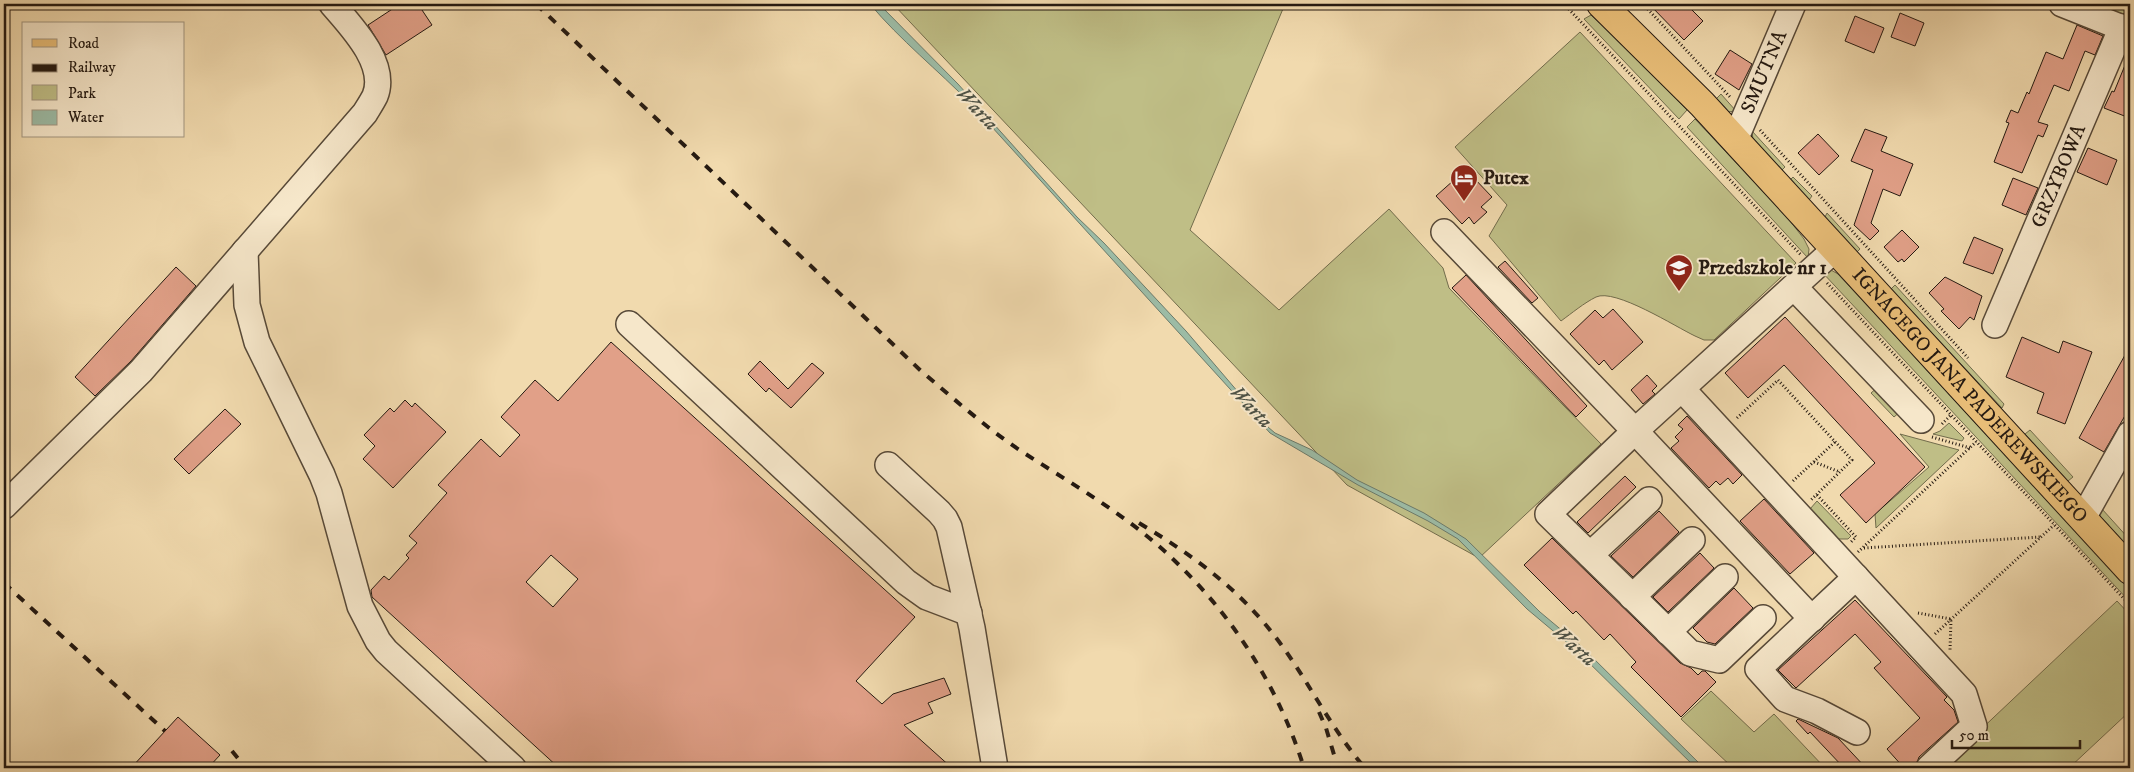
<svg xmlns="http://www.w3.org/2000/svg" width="2134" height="772" font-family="'IM FELL DW Pica',serif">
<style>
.green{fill:#bfbe86;stroke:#726c4c}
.water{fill:#9cbba5;stroke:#6c7a6a}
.building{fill:#e1a088;stroke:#241911;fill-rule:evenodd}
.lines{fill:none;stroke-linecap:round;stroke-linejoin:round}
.minor-casing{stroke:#574938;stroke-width:28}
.major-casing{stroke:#241911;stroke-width:30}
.path{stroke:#241911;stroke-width:3;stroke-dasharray:1 2.5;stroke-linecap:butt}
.minor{stroke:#f6e7ca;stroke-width:25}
.major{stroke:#e8bd77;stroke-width:28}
.rail{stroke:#241911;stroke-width:4;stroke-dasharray:9 9;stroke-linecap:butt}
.labels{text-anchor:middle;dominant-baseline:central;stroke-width:4;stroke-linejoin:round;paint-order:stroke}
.street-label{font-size:20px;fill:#241911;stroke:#f6e7ca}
.poi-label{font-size:20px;font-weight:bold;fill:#241911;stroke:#f6e7ca;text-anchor:start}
.water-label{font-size:21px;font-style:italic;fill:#4e5245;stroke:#f6e7ca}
</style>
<rect width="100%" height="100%" fill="#f1daae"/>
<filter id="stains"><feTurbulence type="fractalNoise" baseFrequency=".004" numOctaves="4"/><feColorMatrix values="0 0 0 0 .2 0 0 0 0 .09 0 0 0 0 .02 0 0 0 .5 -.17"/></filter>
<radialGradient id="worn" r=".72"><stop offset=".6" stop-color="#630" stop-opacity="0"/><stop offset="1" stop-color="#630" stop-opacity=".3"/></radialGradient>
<g class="green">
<polygon points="893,4 1285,4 1190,230 1279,310 1389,209 1443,268 1449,288 1601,444 1479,558 1347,485"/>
<polygon points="2081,4 2130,4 2130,24"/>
<polygon points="1591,15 1629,49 1687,110 1679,119 1584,19"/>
<path d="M1580,32L1796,263L1714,340H1704L1695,336C1676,327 1615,288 1596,297C1584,303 1572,313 1561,321L1489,236L1507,205L1455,147Z"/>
<polygon points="1721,94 1736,111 1727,112 1715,100"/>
<polygon points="1695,119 1787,217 1804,239 1809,249 1808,258 1687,127"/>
<polygon points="1752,131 1785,167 1781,171 1753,140"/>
<polygon points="1793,177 1812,196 1809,200 1790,180"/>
<polygon points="1827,213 1860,249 1857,252 1825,217"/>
<polygon points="1831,270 1838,274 2130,590 2130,602 1821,271"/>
<polygon points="1895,285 2004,404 2002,408 1891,289"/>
<polygon points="1878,387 1901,411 1894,417 1871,393"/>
<polygon points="1949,423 1964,438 1962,441 1933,434 1940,431"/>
<polygon points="2030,430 2073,477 2068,481 2025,434"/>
<polygon points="1900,434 1959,450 1876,528 1875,514 1929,467"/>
<polygon points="1817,501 1851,536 1848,539 1838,539 1810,509"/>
<polygon points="2102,509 2130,540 2130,549 2099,515"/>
<polygon points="2117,601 2130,615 2130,711 2069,768 1940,768"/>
<polygon points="1711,691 1754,732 1774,714 1825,768 1733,768 1681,719"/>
</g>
<path class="water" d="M870,4H879L958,84L1077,217L1104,243L1186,331L1268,427L1275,433L1312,450L1357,480L1424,513L1466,539L1540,612L1583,648L1704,768H1696L1577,651L1527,609L1458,539L1428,521L1358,485L1270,433L971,104C938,70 900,40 870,4Z"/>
<g class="building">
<polygon points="400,4 418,4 432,25 386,55 368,25"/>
<polygon points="1649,4 1686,4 1703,21 1684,40"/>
<polygon points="1900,13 1924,23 1915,46 1891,37"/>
<polygon points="1855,16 1884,28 1874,53 1845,41"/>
<polygon points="2077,25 2103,36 2095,55 2085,51 2069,91 2054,85 2038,122 2048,125 2043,137 2038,135 2022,173 1994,162 2009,123 2006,122 2011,110 2018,113 2027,92 2029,94 2046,52 2063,59"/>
<polygon points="1730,50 1752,64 1739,90 1715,74"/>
<polygon points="2130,53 2130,109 2127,117 2104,108 2112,91 2114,92"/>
<polygon points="1865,129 1887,137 1881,151 1913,164 1900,196 1883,189 1871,223 1879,231 1870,240 1854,225 1873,170 1851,161"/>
<polygon points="1818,134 1839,156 1819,175 1798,153"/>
<polygon points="2088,148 2117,160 2107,185 2077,172"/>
<polygon points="1463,172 1470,178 1472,176 1492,197 1481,207 1487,212 1474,224 1469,217 1462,224 1436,196"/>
<polygon points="2013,178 2038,188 2026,215 2002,205"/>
<polygon points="1902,230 1919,247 1904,262 1902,259 1898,262 1884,247"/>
<polygon points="1974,237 2003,249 1993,274 1963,263"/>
<polygon points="1505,261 1538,298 1532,303 1498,267"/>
<polygon points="176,267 196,286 131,361 95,396 75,377"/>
<polygon points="1466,275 1587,406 1576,417 1452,288"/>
<polygon points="1945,277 1982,296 1974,320 1970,317 1959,329 1941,311 1944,309 1929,293"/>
<polygon points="1613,309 1643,342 1612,370 1604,360 1599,365 1570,334 1595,310 1603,318"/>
<polygon points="1785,317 1925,467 1866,523 1840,495 1875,463 1784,365 1748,398 1725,373"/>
<polygon points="2022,337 2059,353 2063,341 2092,352 2065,424 2037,413 2044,393 2006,377"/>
<path d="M611,342L915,617L856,681L882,704L893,694L944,678L951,694L928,703L933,713L904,725L952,768H559L372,597L371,590L384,576L389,580L409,558L406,555L417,543L409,536L447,493L438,485L481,439L500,457L520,435L501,417L535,380L558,401ZM551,555L578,579L553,607L526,582Z"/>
<polygon points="2130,346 2130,407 2104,452 2079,438"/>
<polygon points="760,361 788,389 812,363 824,373 791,408 769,388 766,392 748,374"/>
<polygon points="1647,375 1657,386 1652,391 1655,394 1643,404 1631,390"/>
<polygon points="405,400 412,407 415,403 446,432 393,488 363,459 375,446 364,435 390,408 394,412"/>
<polygon points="225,409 241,424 189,474 174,459"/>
<polygon points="1687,416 1742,475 1733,484 1728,478 1720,485 1716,481 1709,488 1671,448 1679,441 1675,437 1683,429 1678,425"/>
<polygon points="1625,476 1636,487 1588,533 1577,522"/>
<polygon points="1764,499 1814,553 1790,574 1740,521"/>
<polygon points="1659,511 1679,532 1633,577 1611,556"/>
<polygon points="1552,538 1680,663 1691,668 1698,675 1702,671 1705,671 1716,682 1681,717 1631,667 1636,662 1610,634 1604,640 1576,611 1573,614 1524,565"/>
<polygon points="1700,553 1714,568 1668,612 1653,597"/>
<polygon points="1734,588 1753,608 1715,644 1707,642 1693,628"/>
<polygon points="1855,600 1947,697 1944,700 1954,710 1958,722 1919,757 1915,768 1904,768 1887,749 1920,718 1874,668 1881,662 1855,634 1796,688 1778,670"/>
<polygon points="178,717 220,755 208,768 131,768"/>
<polygon points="1798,719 1838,738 1866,768 1844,768 1810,732 1808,734 1796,721"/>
</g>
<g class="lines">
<g class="minor-casing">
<g id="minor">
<polyline points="2062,4 2130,31"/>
<path id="s1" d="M1735,140L1793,4"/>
<polyline points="1444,232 1635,431 1812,619"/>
<polyline points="245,251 247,305 257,342 322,475 329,493 360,606 378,641 386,651 513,768"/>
<polyline points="1794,287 1921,420"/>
<polyline points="629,324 906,582 927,597 969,613"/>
<path id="s2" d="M1995,325L2122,27"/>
<polyline points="1682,389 1964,694 1974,726 1929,768"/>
<polyline points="888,465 939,512 945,519 949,527 972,628 995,768"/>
<path d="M4,506L141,371L365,113C368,108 372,102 375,96C388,64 351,26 332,4"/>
<polyline points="2083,518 2130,434"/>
<polyline points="1590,555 1649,500"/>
<polyline points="1856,577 1758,669 1785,699 1817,711 1857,732"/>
<polyline points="1632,597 1692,540"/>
<polyline points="1763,618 1719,660 1690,653 1548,514 1635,431 1834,250"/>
<polyline points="1668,632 1725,577"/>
</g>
</g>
<g class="major-casing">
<g id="major">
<path id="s3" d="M1601,4L1702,104L2130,570"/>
</g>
</g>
<g class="path">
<polyline points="1564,4 1801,255"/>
<polyline points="1643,4 1731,98"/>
<polyline points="2125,4 2130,6"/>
<polyline points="1760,130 1968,358"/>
<polyline points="1827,283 2130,605"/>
<polyline points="1737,418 1778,380 1852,460 1811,500"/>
<polyline points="1942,424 1951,415"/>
<polyline points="1932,437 1970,448"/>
<polyline points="1814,462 1840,472"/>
<polyline points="1793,481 1836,441"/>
<polyline points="1817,495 1856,537 1850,543"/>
<polyline points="1864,548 2040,537"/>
<polyline points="1858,552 1976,442"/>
<polyline points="1918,613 1951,619 1950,650"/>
<polyline points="1935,634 2054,525"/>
</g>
<use href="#minor" class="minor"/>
<use href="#major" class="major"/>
<g class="rail">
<path d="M536,4L920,370C953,398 985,427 1021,451C1075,486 1132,518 1178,564C1236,620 1280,691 1304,768"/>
<path d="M1139,523C1194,556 1241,590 1280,643C1310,684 1332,730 1365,768"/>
<polyline points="4,583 165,731"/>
<polyline points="1319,712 1326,728 1338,768"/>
<polyline points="232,751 246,768"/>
</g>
</g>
<defs>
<g id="hotel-pin" transform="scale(1.4375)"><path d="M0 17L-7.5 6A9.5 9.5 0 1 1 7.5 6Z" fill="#8f2418" stroke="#f6e7ca"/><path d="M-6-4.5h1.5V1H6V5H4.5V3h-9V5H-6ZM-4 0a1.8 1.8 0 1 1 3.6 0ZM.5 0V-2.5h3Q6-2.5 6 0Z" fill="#fff"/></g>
<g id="school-pin" transform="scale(1.4375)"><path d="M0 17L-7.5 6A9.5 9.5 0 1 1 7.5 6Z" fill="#8f2418" stroke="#f6e7ca"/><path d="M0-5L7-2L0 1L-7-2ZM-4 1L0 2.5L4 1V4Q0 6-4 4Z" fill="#fff"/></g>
</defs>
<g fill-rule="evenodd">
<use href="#hotel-pin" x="1464" y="178"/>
<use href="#school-pin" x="1679" y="268"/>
</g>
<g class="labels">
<g class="street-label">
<text stroke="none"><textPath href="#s1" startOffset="74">SMUTNA</textPath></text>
<text stroke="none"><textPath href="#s2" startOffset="162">GRZYBOWA</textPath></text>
<text stroke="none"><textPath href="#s3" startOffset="538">IGNACEGO JANA PADEREWSKIEGO</textPath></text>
</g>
<g class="poi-label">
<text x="1483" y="178">Putex</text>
<text x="1698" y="268">Przedszkole nr 1</text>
</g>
<g class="water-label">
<text transform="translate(977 109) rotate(47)">Warta</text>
<text transform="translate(1251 407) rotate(46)">Warta</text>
<text transform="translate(1574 646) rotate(42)">Warta</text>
</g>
</g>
<rect width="2134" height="772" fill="none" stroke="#f1daae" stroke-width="20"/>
<rect x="5" y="5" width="2124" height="762" fill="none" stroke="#241911" stroke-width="2.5"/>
<rect x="10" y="10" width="2114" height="752" fill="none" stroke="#241911"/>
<rect x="22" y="22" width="162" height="115" fill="#f6e7ca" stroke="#a29580"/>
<rect x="32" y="39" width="25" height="8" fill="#e8bd77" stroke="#a29580"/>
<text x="68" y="48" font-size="15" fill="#241911">Road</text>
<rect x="32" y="64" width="25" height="8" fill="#241911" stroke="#a29580"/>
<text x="68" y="72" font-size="15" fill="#241911">Railway</text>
<rect x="32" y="85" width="25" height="15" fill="#bfbe86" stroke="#a29580"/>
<text x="68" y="98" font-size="15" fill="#241911">Park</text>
<rect x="32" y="110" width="25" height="15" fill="#9cbba5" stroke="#a29580"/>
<text x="68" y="122" font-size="15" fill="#241911">Water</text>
<path d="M1952 740v8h128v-8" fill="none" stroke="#241911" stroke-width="2.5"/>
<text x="1959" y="740" font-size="15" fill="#241911" stroke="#f6e7ca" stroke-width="4" paint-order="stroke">50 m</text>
<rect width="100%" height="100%" filter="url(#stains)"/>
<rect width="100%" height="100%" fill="url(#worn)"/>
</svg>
